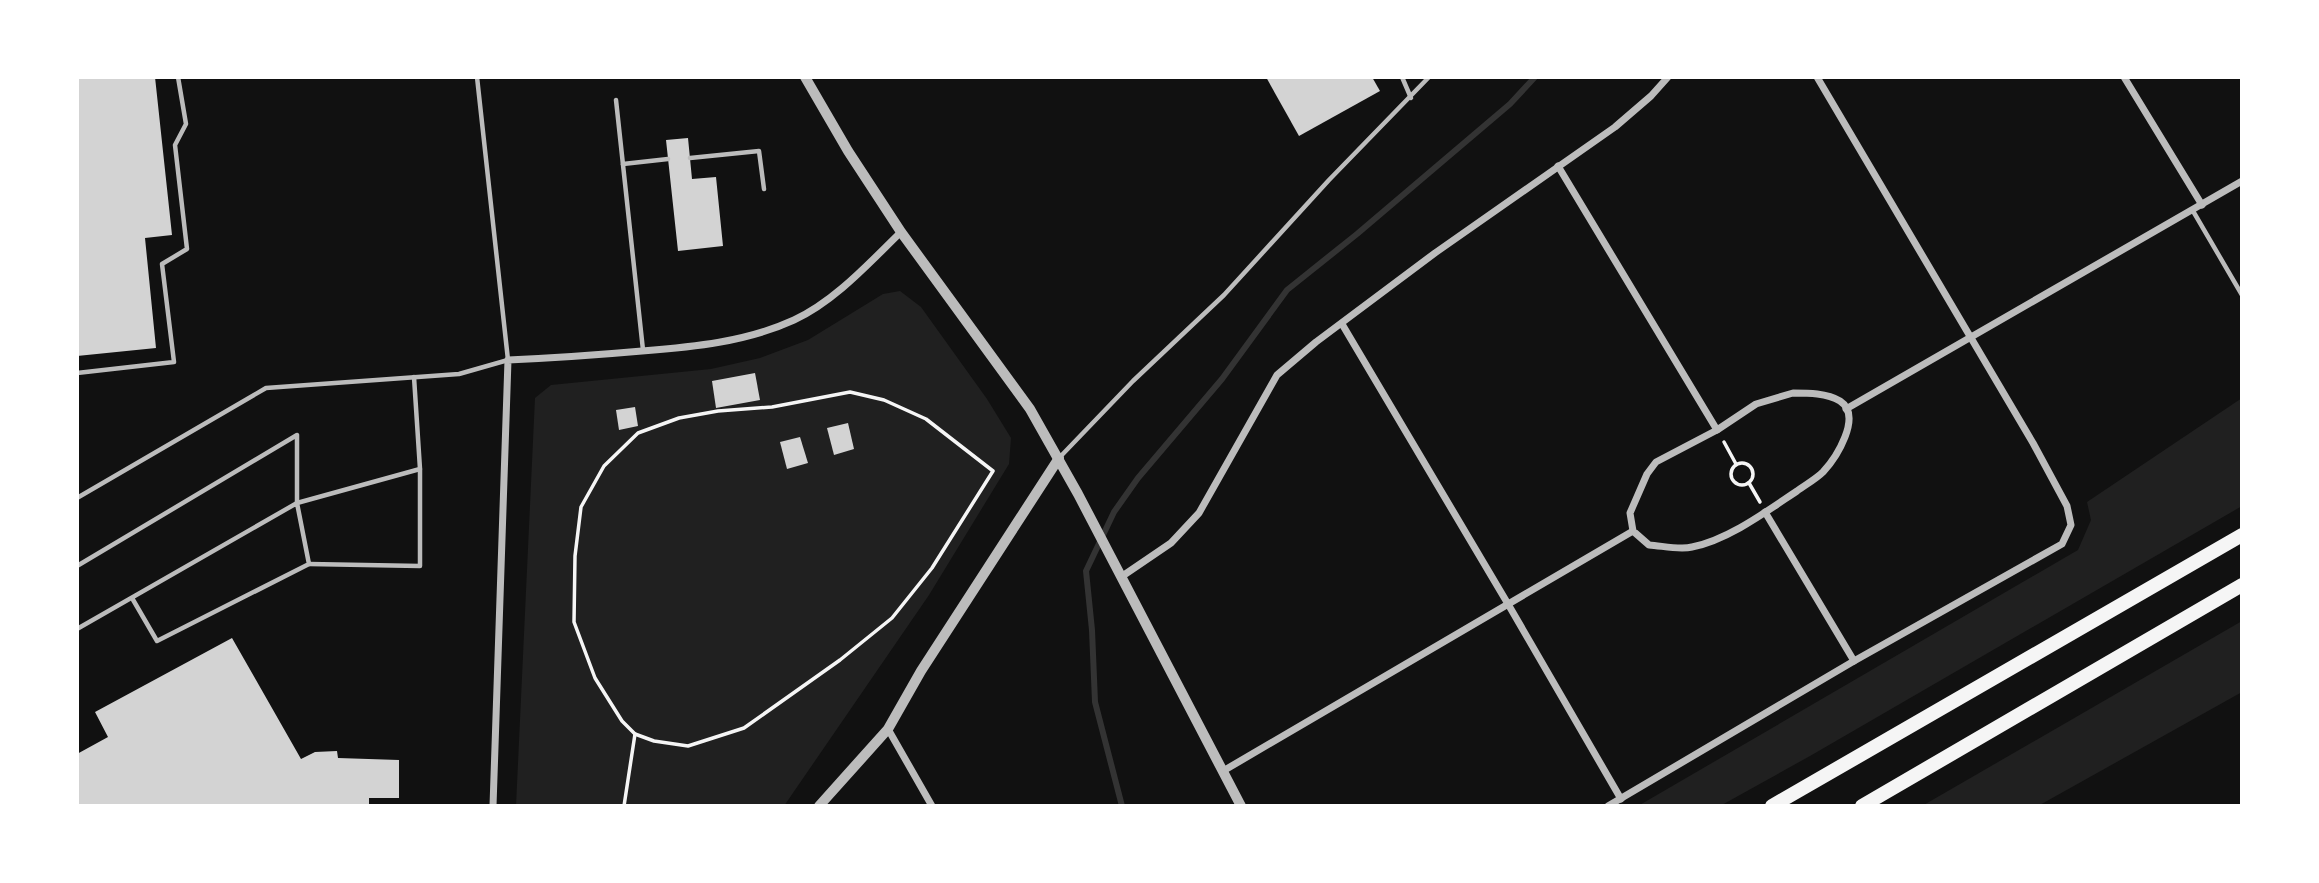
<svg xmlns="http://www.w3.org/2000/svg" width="2319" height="883" font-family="Signika,sans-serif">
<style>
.green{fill:#202020}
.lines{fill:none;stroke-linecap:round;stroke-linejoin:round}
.stream{stroke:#333;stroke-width:6}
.building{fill:#d3d3d3}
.path{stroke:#f5f5f5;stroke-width:3.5}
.service{stroke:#bcbcbc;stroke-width:4.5}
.minor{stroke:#bcbcbc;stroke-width:7}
.tertiary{stroke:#bcbcbc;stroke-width:10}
.motorway{stroke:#f5f5f5;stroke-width:14}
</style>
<rect width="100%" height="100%" fill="#111"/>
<g class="green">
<polygon points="900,291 921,307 987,399 1011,438 1009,464 929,595 784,806 516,806 535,398 551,385 711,369 760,358 808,340 883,294"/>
<polygon points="2242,398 2242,506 1810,756 1720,806 1638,806 2078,550 2091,520 2087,502"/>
<polygon points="2242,621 2242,692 2038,806 1922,806"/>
</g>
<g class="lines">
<polyline class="stream" points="1122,806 1095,702 1092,630 1086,571 1114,512 1138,478 1222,379 1287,290 1357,234 1510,104 1535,77"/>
</g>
<g class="building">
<polygon points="77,77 155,77 172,235 145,238 156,348 77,356"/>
<polygon points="1266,77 1372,77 1380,91 1299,136"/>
<polygon points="688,138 692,179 716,177 723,246 678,251 666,140"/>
<polygon points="755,373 760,400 716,408 712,381"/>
<polygon points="635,407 638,426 619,430 616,410"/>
<polygon points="848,423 854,449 834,455 827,428"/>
<polygon points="800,437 808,463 787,469 780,442"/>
<polygon points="232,638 301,759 315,752 337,751 338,758 399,760 399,798 369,798 369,806 77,806 77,754 108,737 95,712"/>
</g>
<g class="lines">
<g class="path">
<polygon points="850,392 884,400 926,419 993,471 932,568 892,618 840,660 744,728 688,746 654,741 635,734 622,721 595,678 574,622 575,556 581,507 604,466 638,433 679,418 718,411 772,407"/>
<polyline points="1724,442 1736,464"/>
<circle cx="1742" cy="474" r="11"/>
<polyline points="1749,483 1760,502"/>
<polyline points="624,806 635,734"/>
</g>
<g class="service">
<polyline points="1402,77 1411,98"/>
<polyline points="616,100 643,350"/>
<polyline points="690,158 759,151 764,189"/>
<polyline points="623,164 668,159"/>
<polyline points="2193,211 2242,295"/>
<polyline points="77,373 174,362 162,264 187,249 175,145 186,124 178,77"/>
<polyline points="1059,458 1133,381 1224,295 1329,180 1429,77"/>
<polyline points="77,498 266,388 459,374 508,360 477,77"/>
<polyline points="309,564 420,566 420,469"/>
<polyline points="77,566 297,435 297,503 420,469 414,377"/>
<polyline points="77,629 297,503 309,564 157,641 132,598"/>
</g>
<g class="minor">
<polyline points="2124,77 2202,205"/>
<polyline points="1558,166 1717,430"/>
<polyline points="1342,324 1508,604 1621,799"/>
<path d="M1793,393C1808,393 1827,393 1840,401C1863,416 1836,458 1823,472C1816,479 1805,485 1797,491C1767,511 1728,540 1692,547C1680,550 1663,546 1649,545L1633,531L1630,513L1647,474L1656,462L1717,430L1756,404Z"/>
<polyline points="1846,409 2242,181"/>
<polyline points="1765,512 1854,661"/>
<polyline points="1121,577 1171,543 1199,513 1277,375 1316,342 1435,253 1615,127 1651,96 1668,77"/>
<polyline points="888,729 932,806"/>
<polyline points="1223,771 1633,531"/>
<path d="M493,806L508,360C553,358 597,355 642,351C693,347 746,342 794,320C835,301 869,263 901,232"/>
<polyline points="1608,806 1854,661 2062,544 2071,525 2067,506 2033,443 1817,77"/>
</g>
<g class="tertiary">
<polyline points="805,77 848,151 901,232 1030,409 1078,494 1241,806"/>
<polyline points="819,806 888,729 921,671 1059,458"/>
</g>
<g class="motorway">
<polyline points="1772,806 2242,535"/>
<polyline points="1862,806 2242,585"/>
</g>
</g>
<rect width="2319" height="883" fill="none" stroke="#ffffff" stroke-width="158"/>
</svg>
